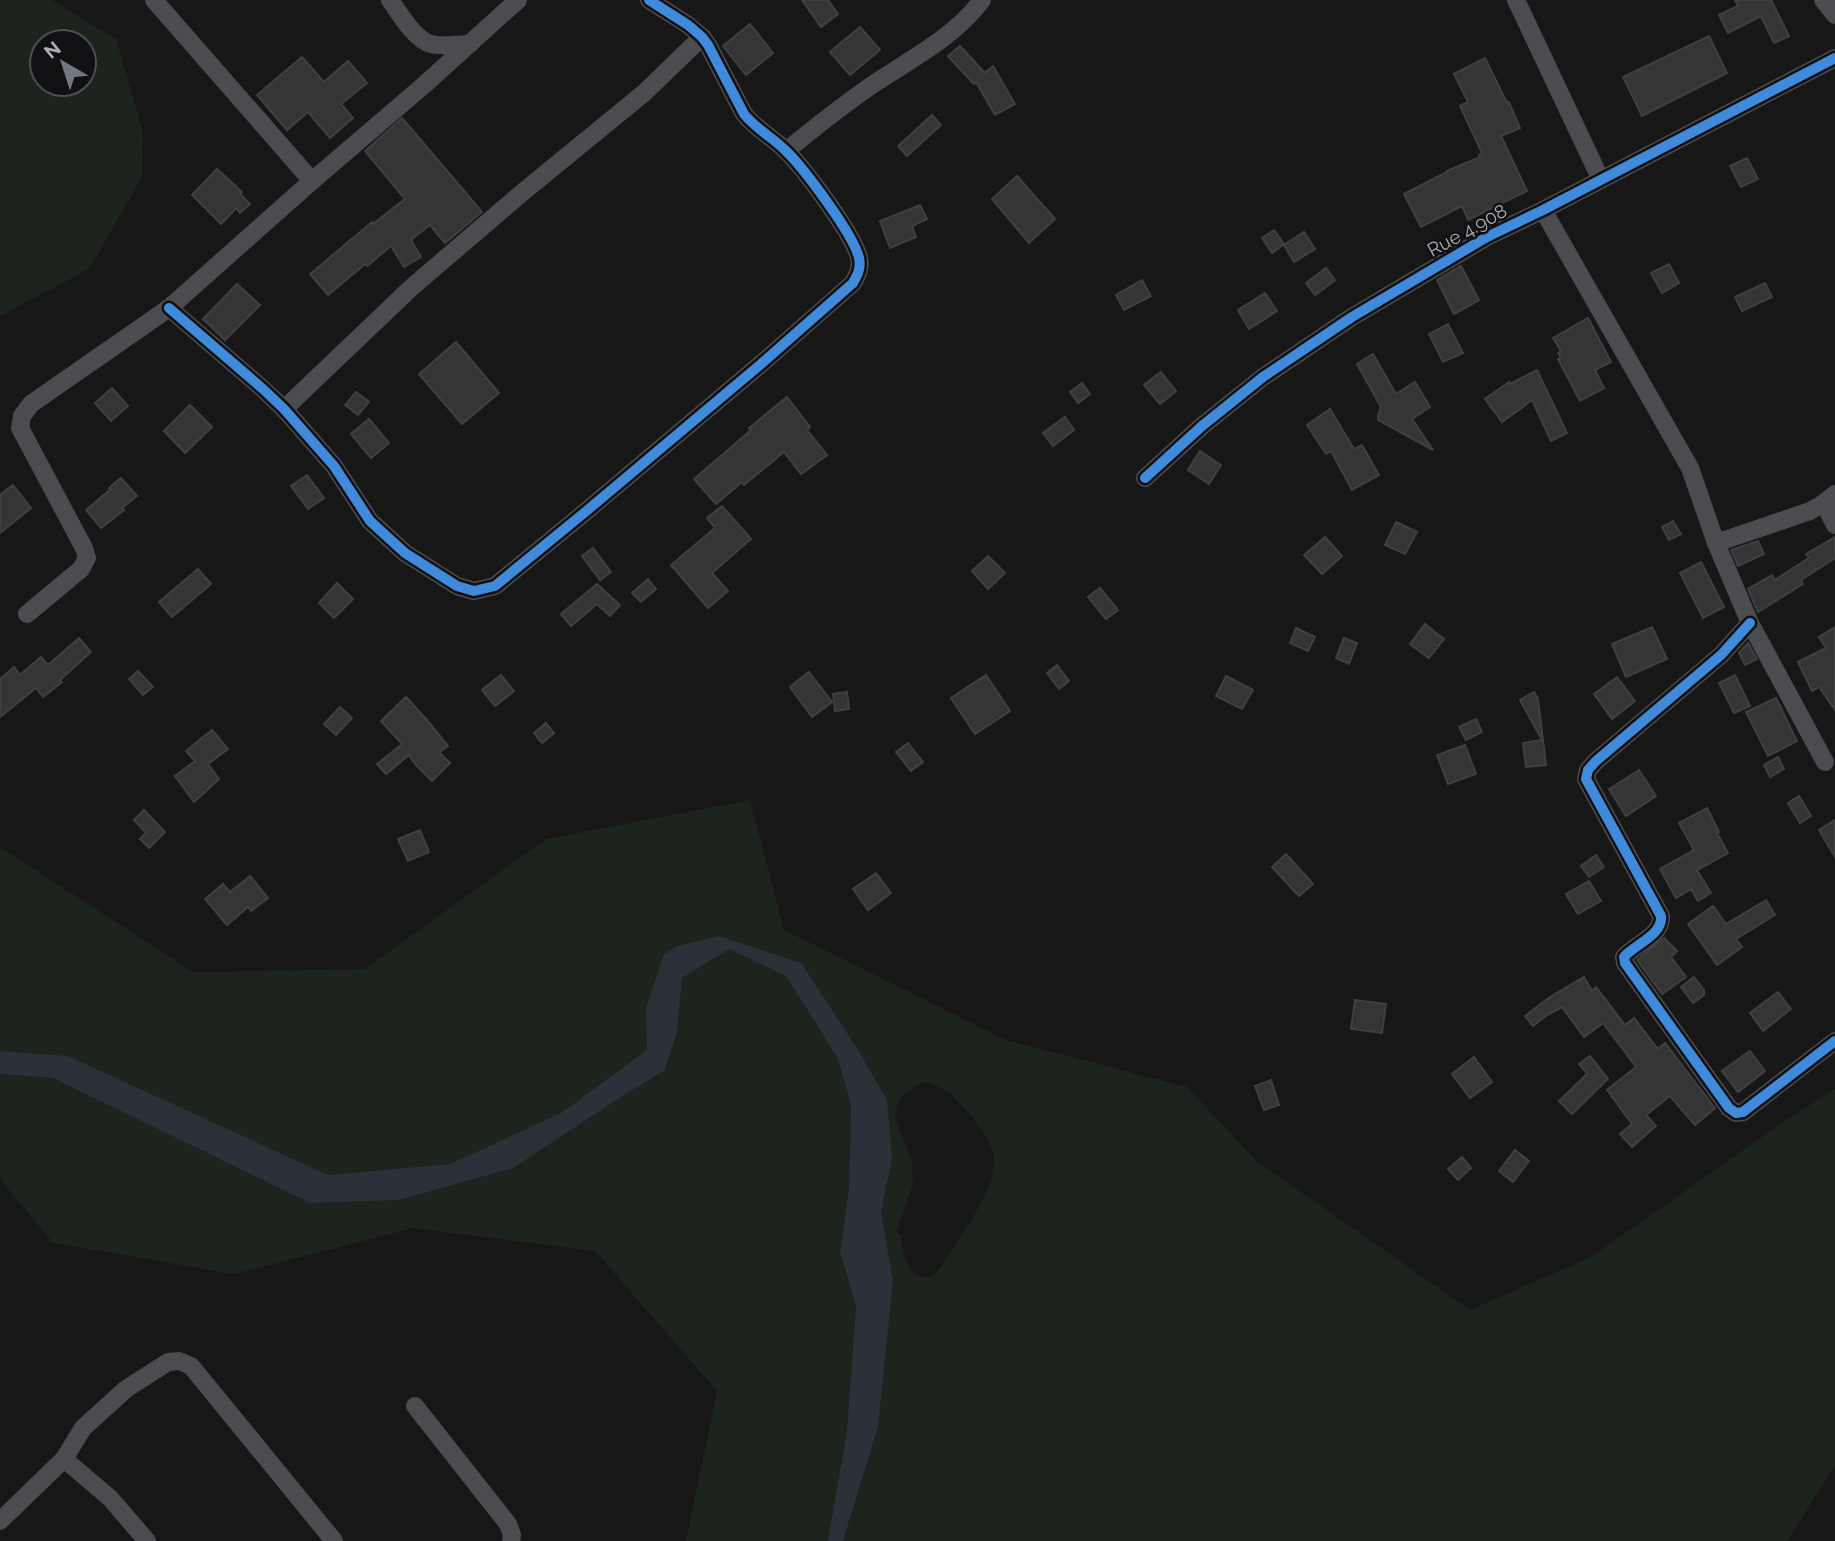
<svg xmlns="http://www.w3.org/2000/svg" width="1835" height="1541" font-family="Raleway,sans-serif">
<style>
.green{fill:#1d241e;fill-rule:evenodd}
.water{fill:#2a3239}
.building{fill:#353536;stroke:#3f4043;stroke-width:2}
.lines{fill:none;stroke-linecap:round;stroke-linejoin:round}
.minor{stroke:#4b4c50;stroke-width:18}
.cycleway-casing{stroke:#111113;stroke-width:15}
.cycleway{stroke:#408adc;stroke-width:10}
.labels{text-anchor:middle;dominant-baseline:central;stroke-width:5;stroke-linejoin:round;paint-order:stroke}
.street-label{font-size:19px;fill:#a8adb8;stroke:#111113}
</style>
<rect width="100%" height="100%" fill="#171717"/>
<g class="green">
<path d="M0,0H52L116,39L143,132L142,177L89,269L0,316ZM84,42V84H42V42Z"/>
<path d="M750,800L784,930L1006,1040L1187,1087L1258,1162L1470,1310L1591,1257L1786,1120L1835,1089V1466L1787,1541H843L878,1427L893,1281L881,1213L892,1158L801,963L719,936L646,1008L647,1050L561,1113L450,1164L328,1175L68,1056L0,1051V847L193,972L365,969L546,839ZM923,1082C930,1084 937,1086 943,1089C955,1096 966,1110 974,1120C982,1130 992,1145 994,1158C998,1187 955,1245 939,1269L930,1277L918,1276C903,1262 903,1255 901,1235L896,1232L913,1184L912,1161L895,1118L897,1105L904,1094Z"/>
<polygon points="729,949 786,976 838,1059 851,1105 849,1189 840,1252 856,1306 847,1430 828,1541 686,1541 717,1391 595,1251 414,1228 234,1274 53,1243 0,1179 0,1074 53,1078 310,1203 399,1200 622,1096 664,1071 677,1032 682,978"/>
</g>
<polygon class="water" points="719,936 801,963 856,1047 887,1100 892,1158 881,1213 893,1281 878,1427 843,1541 828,1541 847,1430 856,1306 840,1252 849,1189 851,1105 838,1059 786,976 729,949 682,978 677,1032 664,1071 622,1096 513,1168 399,1200 310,1203 53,1078 0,1074 0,1051 68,1056 328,1175 450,1164 561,1113 647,1050 646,1008 664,954 678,946"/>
<g class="building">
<polygon points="802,0 828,0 838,14 821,27"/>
<polygon points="1735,0 1771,0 1789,36 1774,43 1761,16 1728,33 1719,15 1738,6"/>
<polygon points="750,24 773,53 746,75 723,46"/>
<polygon points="860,27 880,50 850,75 830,52"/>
<polygon points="1709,36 1727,73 1642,116 1623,77"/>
<polygon points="960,46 985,73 993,66 1015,104 995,115 976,82 974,84 948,56"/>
<polygon points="302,57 324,82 348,61 367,83 341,104 353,118 330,138 308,112 287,130 257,95"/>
<polygon points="1485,58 1507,103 1509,102 1520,128 1501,136 1527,191 1468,220 1462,206 1421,227 1404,194 1447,172 1447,171 1480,157 1479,155 1482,153 1460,106 1468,102 1454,74"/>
<polygon points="932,115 941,125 907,156 898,146"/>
<polygon points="402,118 482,212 445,243 430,225 411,240 421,257 404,267 391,246 367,266 365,264 328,295 310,274 372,222 373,224 405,199 365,151"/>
<polygon points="1747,158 1758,179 1741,187 1730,166"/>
<polygon points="217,169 242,192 240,194 250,204 240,213 236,208 221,224 192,195"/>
<polygon points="1017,176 1055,219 1029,243 992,199"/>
<polygon points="920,205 927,219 912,226 916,237 890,248 880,221"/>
<polygon points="1274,230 1284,244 1272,253 1262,238"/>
<polygon points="1304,232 1315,249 1294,262 1284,245"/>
<polygon points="1669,264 1679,283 1662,293 1651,273"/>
<polygon points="1461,266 1479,300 1454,314 1437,280"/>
<polygon points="1326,268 1335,280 1315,295 1306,283"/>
<polygon points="1142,280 1151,296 1124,310 1116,295"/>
<polygon points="1765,283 1772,297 1742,311 1735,297"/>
<polygon points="237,284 260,305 225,340 203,319"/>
<polygon points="1265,293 1277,311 1249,329 1238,310"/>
<polygon points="1588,318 1611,362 1595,370 1604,388 1580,401 1558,359 1561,358 1558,353 1561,351 1553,338"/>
<polygon points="1448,324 1463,353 1443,362 1429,334"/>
<polygon points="456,342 499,393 462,424 419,374"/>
<polygon points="1373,354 1396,394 1415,382 1430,407 1412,419 1433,450 1378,420 1378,415 1381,407 1357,364"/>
<polygon points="1537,370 1567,433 1551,441 1532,400 1502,422 1485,399 1509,382 1510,384"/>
<polygon points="1161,372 1176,391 1160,404 1144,385"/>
<polygon points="1082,383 1090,394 1078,403 1070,392"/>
<polygon points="112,388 128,406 111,421 95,403"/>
<polygon points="356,392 369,402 358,415 345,405"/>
<polygon points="787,397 810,427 807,430 827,455 801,474 784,452 744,485 742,482 716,504 694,479 751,430 749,428"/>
<polygon points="190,405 212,427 185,453 164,431"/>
<polygon points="1330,409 1354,449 1362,445 1379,475 1352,490 1331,451 1326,454 1307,425"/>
<polygon points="1065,417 1074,430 1053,446 1043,433"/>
<polygon points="369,419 389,443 371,458 351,434"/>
<polygon points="1200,451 1221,465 1209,484 1188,470"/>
<polygon points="307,475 324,498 308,509 291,486"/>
<polygon points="121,478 137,496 122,508 124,510 101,528 86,510 111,489 109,488"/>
<polygon points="13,485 31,508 0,533 0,495"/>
<polygon points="722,506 751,539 712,573 728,591 708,608 671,565 715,528 707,518"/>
<polygon points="1673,521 1681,534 1669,540 1662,527"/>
<polygon points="1396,522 1417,532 1405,554 1385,545"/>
<polygon points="1325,537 1342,556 1322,574 1304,555"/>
<polygon points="1835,537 1835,558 1801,580 1803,584 1758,612 1748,589 1772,575 1775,580 1809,558 1806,554"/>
<polygon points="1758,541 1764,554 1738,566 1731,550"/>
<polygon points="593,548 611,572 600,580 582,556"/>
<polygon points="988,556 1005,573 988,589 972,571"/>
<polygon points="1701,562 1724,607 1703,618 1680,573"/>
<polygon points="198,569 211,584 172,617 159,602"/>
<polygon points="648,579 656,589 641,602 632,593"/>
<polygon points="337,583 353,599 334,618 319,603"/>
<polygon points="597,584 620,605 610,616 597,604 571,626 561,614"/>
<polygon points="1100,588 1118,610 1106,619 1088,597"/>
<polygon points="1425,624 1444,639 1429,658 1410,644"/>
<polygon points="1652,627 1667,659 1626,677 1612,644"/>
<polygon points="1835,627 1835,710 1819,687 1812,691 1798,662 1826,648 1819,637"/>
<polygon points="1296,628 1315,637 1308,651 1290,643"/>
<polygon points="79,638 91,652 60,680 62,682 43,697 36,688 0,717 0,679 14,667 20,675 41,657 48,665"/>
<polygon points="1344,638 1357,643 1349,664 1336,658"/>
<polygon points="1748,643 1757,659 1745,665 1739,653"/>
<polygon points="1057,665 1069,681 1059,689 1047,673"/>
<polygon points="138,671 153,687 143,695 129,679"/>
<polygon points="809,672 832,702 812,717 790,687"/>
<polygon points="501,675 514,691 495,706 482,690"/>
<polygon points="986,675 1010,711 975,734 951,698"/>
<polygon points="1735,675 1750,706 1734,713 1719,683"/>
<polygon points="1226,676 1253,690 1242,709 1216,696"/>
<polygon points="1617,677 1635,701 1612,719 1594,694"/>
<polygon points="847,692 849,709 835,711 833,694"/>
<polygon points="1534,692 1538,699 1546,765 1526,767 1523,743 1542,740 1520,700"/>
<polygon points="406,697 427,720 448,746 439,752 450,763 432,781 415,764 409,755 386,774 377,764 402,744 381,721"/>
<polygon points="1776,698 1797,741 1768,756 1746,712"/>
<polygon points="340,707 352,718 336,735 324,724"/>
<polygon points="1476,719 1482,732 1466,740 1459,727"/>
<polygon points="546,723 554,733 542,743 534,733"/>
<polygon points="212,730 228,749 208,764 219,779 194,802 175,776 195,761 186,751"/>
<polygon points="908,743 923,762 911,771 896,752"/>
<polygon points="1465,745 1476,774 1448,784 1437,755"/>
<polygon points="1778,757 1784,769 1770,777 1764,765"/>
<polygon points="1639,770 1656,796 1626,816 1609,789"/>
<polygon points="1799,796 1811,816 1800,823 1788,803"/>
<polygon points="1707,808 1719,832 1717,833 1728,853 1697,870 1711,893 1698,901 1691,889 1676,898 1660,869 1694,850 1679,823"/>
<polygon points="144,810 165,832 149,848 140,839 146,833 134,820"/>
<polygon points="1835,820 1835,857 1819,830"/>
<polygon points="420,830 429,852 408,861 398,839"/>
<polygon points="1286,854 1313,884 1299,896 1272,867"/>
<polygon points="1596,855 1604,867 1589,877 1581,866"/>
<polygon points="876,873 891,893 868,910 853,889"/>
<polygon points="250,876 268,898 251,911 248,907 227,925 205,899 223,884 230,892"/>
<polygon points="1589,881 1601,901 1578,914 1566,894"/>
<polygon points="1766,900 1775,915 1736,939 1742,947 1717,965 1688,924 1713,906 1726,924"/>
<polygon points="1664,938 1677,951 1671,957 1686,977 1662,994 1637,960"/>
<polygon points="1584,977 1592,991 1596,987 1625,1025 1634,1018 1658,1049 1665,1043 1715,1108 1695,1125 1670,1096 1646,1115 1656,1126 1632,1147 1620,1134 1632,1124 1607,1090 1636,1067 1603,1023 1584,1037 1562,1007 1547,1015 1533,1026 1525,1016 1550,997"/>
<polygon points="1694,977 1704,990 1704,995 1693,1003 1681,987"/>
<polygon points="1778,992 1791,1009 1763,1031 1750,1013"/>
<polygon points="1355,1000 1386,1004 1382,1033 1351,1029"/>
<polygon points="1750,1051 1765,1071 1738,1092 1722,1071"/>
<polygon points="1590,1056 1608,1079 1572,1114 1559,1101 1587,1074 1579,1064"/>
<polygon points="1474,1057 1492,1082 1470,1098 1452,1074"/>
<polygon points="1271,1080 1279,1105 1264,1110 1255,1086"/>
<polygon points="1515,1150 1529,1161 1513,1182 1499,1171"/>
<polygon points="1462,1157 1471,1168 1458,1180 1448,1169"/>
</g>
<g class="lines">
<g class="minor">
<polyline points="154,0 312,181"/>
<path d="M390,0C399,13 415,40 431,44C442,47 458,44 470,44"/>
<polyline points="1516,0 1601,180"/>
<polyline points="1823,0 1835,15"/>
<path d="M786,151C814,128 842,106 872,85C909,60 955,37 982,0"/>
<polyline points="1543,210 1690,468 1716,543 1750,623 1825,762"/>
<path d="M169,308L263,389L284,409L334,466L370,521L405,553L457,586L474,591L495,586L584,513L761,364L853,283C858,274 861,268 859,258C854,235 803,167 785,150C772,137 756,129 744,114L708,45L702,37L688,25L649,0"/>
<polyline points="284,409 412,287 523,192 644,93 702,37"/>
<polyline points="1145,478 1202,426 1263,377 1352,317 1487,237 1543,210 1835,58"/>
<polyline points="1824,503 1835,525"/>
<polyline points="1716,543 1810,511 1824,503 1835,494"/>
<polyline points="27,614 81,569 87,558 84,548 20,428 22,416 31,404 169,308 312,181 424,85 518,0"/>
<path d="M1750,623L1721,655L1596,761L1588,770L1586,779L1661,916C1663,935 1635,944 1624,957L1625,963L1729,1108L1736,1113L1743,1112L1835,1041"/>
<polyline points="415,1406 508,1524 512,1535 511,1541"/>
<polyline points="64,1459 110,1498 147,1541"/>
<polyline points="0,1521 64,1459 83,1428 126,1389 168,1362 179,1361 191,1366 334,1541"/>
</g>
<g class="cycleway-casing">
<g id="cycleway">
<path d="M169,308L263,389L284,409L334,466L370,521L405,553L457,586L474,591L495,586L584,513L761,364L853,283C858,274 861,268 859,258C854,235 803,167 785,150C772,137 756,129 744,114L708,45L702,37L688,25L649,0"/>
<polyline points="1145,478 1202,426 1263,377 1352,317 1487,237 1543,210 1835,58"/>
<path d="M1750,623L1721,655L1596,761L1588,770L1586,779L1661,916C1663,935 1635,944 1624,957L1625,963L1729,1108L1736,1113L1743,1112L1835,1041"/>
</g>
</g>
<use href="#cycleway" class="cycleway"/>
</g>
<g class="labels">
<g class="street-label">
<text transform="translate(1467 230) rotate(-29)">Rue 4.908</text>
</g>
</g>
<g transform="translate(63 63) rotate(321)"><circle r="33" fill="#111113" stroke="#4d4f55" stroke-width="2"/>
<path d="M0-5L12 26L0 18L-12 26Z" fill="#757880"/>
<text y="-10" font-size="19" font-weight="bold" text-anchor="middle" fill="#a8adb8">N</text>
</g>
</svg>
